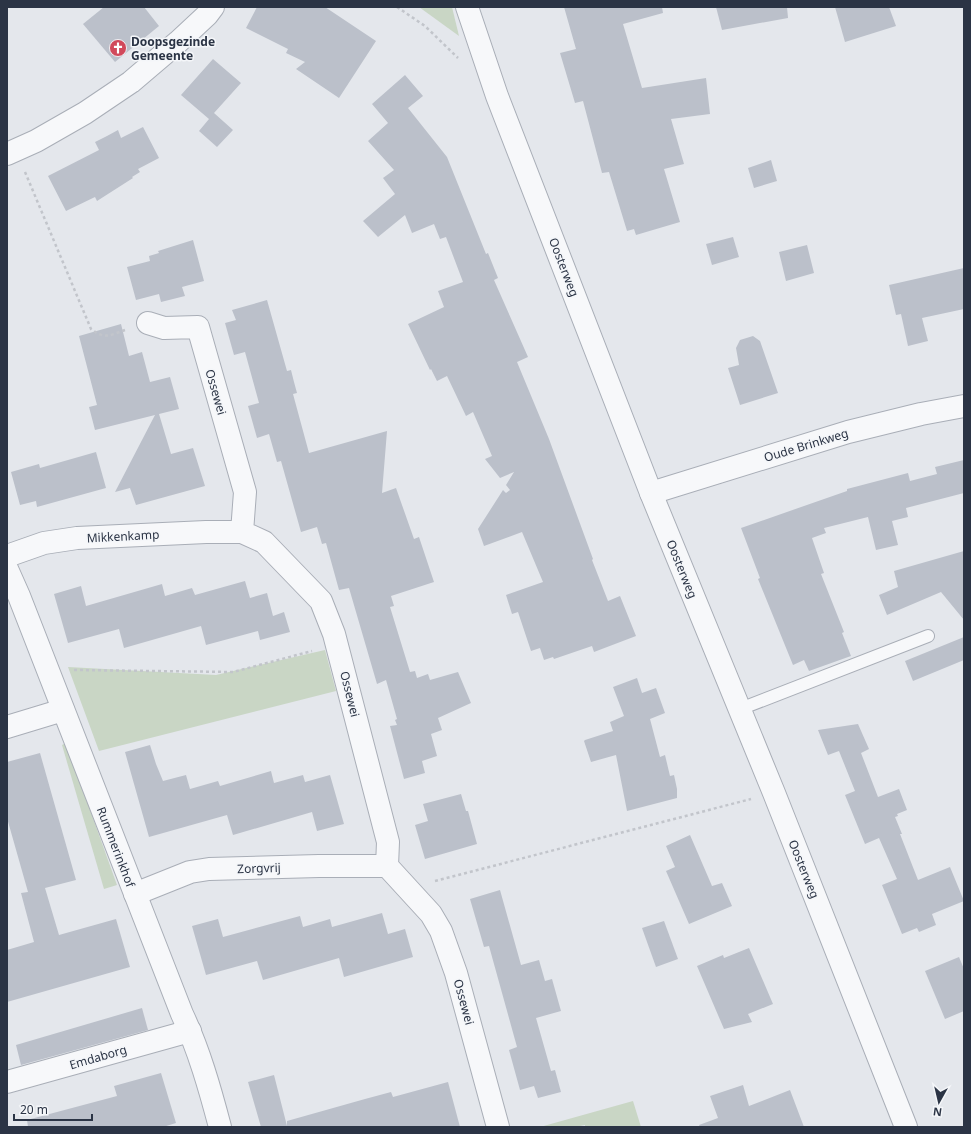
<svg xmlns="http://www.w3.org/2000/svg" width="971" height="1134" font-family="'Noto Sans',sans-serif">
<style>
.green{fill:#c9d6c5}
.building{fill:#bbc0ca}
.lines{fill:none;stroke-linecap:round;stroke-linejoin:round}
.service-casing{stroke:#a9aeb7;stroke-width:14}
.minor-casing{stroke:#a9aeb7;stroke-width:24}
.path{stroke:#c2c5cb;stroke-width:2.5;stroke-dasharray:3 3;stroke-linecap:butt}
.service{stroke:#f7f8fa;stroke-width:12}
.minor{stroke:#f7f8fa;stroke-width:22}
.labels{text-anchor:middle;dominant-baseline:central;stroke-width:3;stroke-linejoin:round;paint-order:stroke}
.poi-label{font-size:12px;font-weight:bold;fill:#2b3445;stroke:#f4f6f9;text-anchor:start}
.street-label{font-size:12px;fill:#2b3445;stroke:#f4f6f9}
</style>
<rect width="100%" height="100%" fill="#e4e7ec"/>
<g class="green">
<polygon points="419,7 452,7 459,36"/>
<polygon points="325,650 336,691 99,751 68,667 216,675"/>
<polygon points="66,743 117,885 104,889 62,745"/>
<polygon points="633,1101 641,1127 585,1127 585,1125 575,1127 540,1127"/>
</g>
<g class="building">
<polygon points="104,7 144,7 159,26 115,62 83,24"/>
<polygon points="257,7 325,7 376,41 339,98 296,69 305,62 286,53 288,49 246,28"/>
<polygon points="564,7 662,7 663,13 623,24 642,88 706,78 710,114 671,119 684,164 664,169 680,222 636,235 634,229 627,231 609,172 602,173 583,101 575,103 560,53 576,49"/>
<polygon points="716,7 787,7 788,18 722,30"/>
<polygon points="835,7 889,7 896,26 845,42"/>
<polygon points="213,59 241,83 214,113 233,130 217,147 199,131 209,119 181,95"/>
<polygon points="405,75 423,96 408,108 447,157 486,254 488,253 498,278 494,280 528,357 517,362 549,439 593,559 592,560 608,601 620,596 636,636 594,652 592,646 554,659 553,657 544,660 540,648 531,651 518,612 512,614 506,595 543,582 522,532 484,546 478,529 503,490 506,493 510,490 506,485 514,472 500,478 485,459 492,456 473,412 466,416 447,376 437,381 431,369 430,370 408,324 444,307 438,291 463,282 446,237 440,239 434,224 412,233 405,215 378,237 363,221 395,194 383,178 394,170 368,141 388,123 372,104"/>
<polygon points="143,127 159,158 138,169 140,172 132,177 133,178 97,201 95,197 66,211 48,176 99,150 95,142 107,136 118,130 121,138"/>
<polygon points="771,160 777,181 754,188 748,168"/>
<polygon points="733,237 739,257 712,265 706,244"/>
<polygon points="193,240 204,281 182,287 185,296 161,302 159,294 136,300 127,267 150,261 149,256 159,253 158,251"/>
<polygon points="807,245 814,273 786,281 779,252"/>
<polygon points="964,268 964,309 922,318 928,341 908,346 901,314 896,315 889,285"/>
<polygon points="267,300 287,371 291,370 294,382 297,393 293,394 309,453 387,431 382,493 396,488 414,539 419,537 434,582 391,596 394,606 390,607 410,672 415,671 417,678 428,674 430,680 458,672 471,703 438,718 442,730 431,734 437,756 422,761 425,773 404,779 390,726 397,725 395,720 397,719 386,680 377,684 349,588 339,590 326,543 322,544 317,527 301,532 281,461 277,462 269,434 257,438 248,406 259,403 245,352 234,355 225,323 236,320 232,310"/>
<polygon points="121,324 129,356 142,352 150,382 170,377 179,409 159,414 171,454 193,448 205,486 136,505 130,488 115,492 155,415 95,430 89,407 97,405 79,336"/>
<polygon points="753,336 760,341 778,393 740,405 728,368 739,365 736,348 740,340"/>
<polygon points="96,452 106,488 37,507 36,501 20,505 11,472 39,464 40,468"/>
<polygon points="964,460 964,493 906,508 908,517 892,521 898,545 876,550 868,517 824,528 826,533 812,538 824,573 821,574 844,632 842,633 851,656 809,671 804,660 793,665 758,579 760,578 741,528 847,491 847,489 908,473 910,481 937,474 935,467"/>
<polygon points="964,551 964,620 941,592 887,615 879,595 898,587 894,571"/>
<polygon points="245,581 250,598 267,593 273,616 284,612 290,632 260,640 258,631 206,645 201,626 124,648 119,629 68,643 54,594 81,586 86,606 162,584 165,596 192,588 195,595"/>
<polygon points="964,637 964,660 913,681 905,661"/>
<polygon points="637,678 642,693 656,688 665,713 650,719 660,757 665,755 670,776 674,775 677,789 677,798 627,811 616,755 591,762 584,741 585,740 613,731 610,722 624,716 613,687"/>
<polygon points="858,724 869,749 861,753 878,797 899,789 907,810 897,814 898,816 895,817 902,834 900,834 918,880 950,867 964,901 932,914 936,925 919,932 917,928 902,934 882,885 897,879 879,838 865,844 845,795 855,791 839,751 828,755 818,730"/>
<polygon points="150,745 156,764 163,781 186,775 190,789 218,781 220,786 271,771 274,783 303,775 305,782 330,775 344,824 317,831 312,812 233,835 227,815 149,837 125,752"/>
<polygon points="40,753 76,880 45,888 59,935 116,919 130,967 7,1002 7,950 34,942 21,893 28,892 7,818 7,762"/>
<polygon points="461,794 466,811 468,811 477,844 425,859 415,825 428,821 423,804"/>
<polygon points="690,835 712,886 722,883 732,906 689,924 666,871 675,867 666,846"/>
<polygon points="500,890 521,965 539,960 545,981 552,979 561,1011 536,1018 551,1071 555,1070 561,1092 538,1098 534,1086 520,1090 509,1050 517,1047 489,946 484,947 470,899"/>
<polygon points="382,913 388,934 405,929 413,957 344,977 339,958 263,980 257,961 206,975 192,926 218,919 223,937 300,916 303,927 330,919 332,927"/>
<polygon points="664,921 678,959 656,967 642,928"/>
<polygon points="749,948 773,1004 748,1014 752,1022 724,1029 697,966 723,955 724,958"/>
<polygon points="959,957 964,969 964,1011 945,1019 925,971"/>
<polygon points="142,1008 148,1030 21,1065 16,1045"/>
<polygon points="161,1073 176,1123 163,1127 28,1127 27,1120 117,1096 114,1086"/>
<polygon points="274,1075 287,1126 287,1121 365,1099 391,1092 393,1097 448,1082 460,1127 261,1127 248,1082"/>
<polygon points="743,1085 749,1106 790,1090 804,1127 700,1127 699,1125 718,1118 710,1096"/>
</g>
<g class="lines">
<g class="service-casing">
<polyline id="service" points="740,709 928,636"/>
</g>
<g class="minor-casing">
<g id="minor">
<polyline points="467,7 497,96 651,493 774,793 906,1127"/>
<polyline points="7,154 36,141 85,113 131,82 178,42 207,15 213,7"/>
<polyline points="148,323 164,328 198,327 245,492 242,532 264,542 321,601 334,634 388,842 387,866 431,914 441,931 456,973 498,1127"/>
<polyline points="651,493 848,432 921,414 964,406"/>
<polyline points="7,556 44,543 77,538 206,532 242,532"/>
<path d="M7,569L19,596L182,1014C199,1050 210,1089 220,1127"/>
<polyline points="7,727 63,710"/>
<polyline points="135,894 190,872 209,869 319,866 387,866"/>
<polyline points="7,1082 190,1031"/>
</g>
</g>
<g class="path">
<polyline points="397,7 425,26 458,58"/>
<path d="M25,172L91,329C105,340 110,335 125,330"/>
<polyline points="74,670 233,672 312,651"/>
<polyline points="435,881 751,799"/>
</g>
<use href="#service" class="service"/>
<use href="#minor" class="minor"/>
</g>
<defs>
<g id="church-disc" transform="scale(0.9)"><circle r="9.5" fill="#d1495b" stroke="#f4f6f9"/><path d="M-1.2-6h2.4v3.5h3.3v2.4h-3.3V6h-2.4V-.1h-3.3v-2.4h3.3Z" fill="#fff"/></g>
</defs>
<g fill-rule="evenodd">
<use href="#church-disc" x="118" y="48"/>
</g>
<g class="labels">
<g class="poi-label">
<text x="131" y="41">Doopsgezinde<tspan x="131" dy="14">Gemeente</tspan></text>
</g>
<g class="street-label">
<text transform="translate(564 267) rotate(69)">Oosterweg</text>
<text transform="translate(216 392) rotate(74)">Ossewei</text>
<text transform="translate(806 445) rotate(-17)">Oude Brinkweg</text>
<text transform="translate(123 536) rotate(-3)">Mikkenkamp</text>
<text transform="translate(682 569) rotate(68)">Oosterweg</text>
<text transform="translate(350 694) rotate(76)">Ossewei</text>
<text transform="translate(116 847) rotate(69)">Rummerinkhof</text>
<text transform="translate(259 868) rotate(-2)">Zorgvrij</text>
<text transform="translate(804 869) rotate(68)">Oosterweg</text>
<text transform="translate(464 1002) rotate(75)">Ossewei</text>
<text transform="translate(98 1057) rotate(-16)">Emdaborg</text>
</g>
</g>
<rect width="971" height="1134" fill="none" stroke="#2b3445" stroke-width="16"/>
<g transform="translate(939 1102) rotate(188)" stroke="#f4f6f9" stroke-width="3" paint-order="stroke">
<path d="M0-3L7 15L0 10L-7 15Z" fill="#2b3445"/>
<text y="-6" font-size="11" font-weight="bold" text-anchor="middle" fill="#2b3445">N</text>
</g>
<path d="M14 1114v6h78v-6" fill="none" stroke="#2b3445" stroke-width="2"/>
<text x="20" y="1114" font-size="12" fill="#2b3445" stroke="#f4f6f9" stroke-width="3" paint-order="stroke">20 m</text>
</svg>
